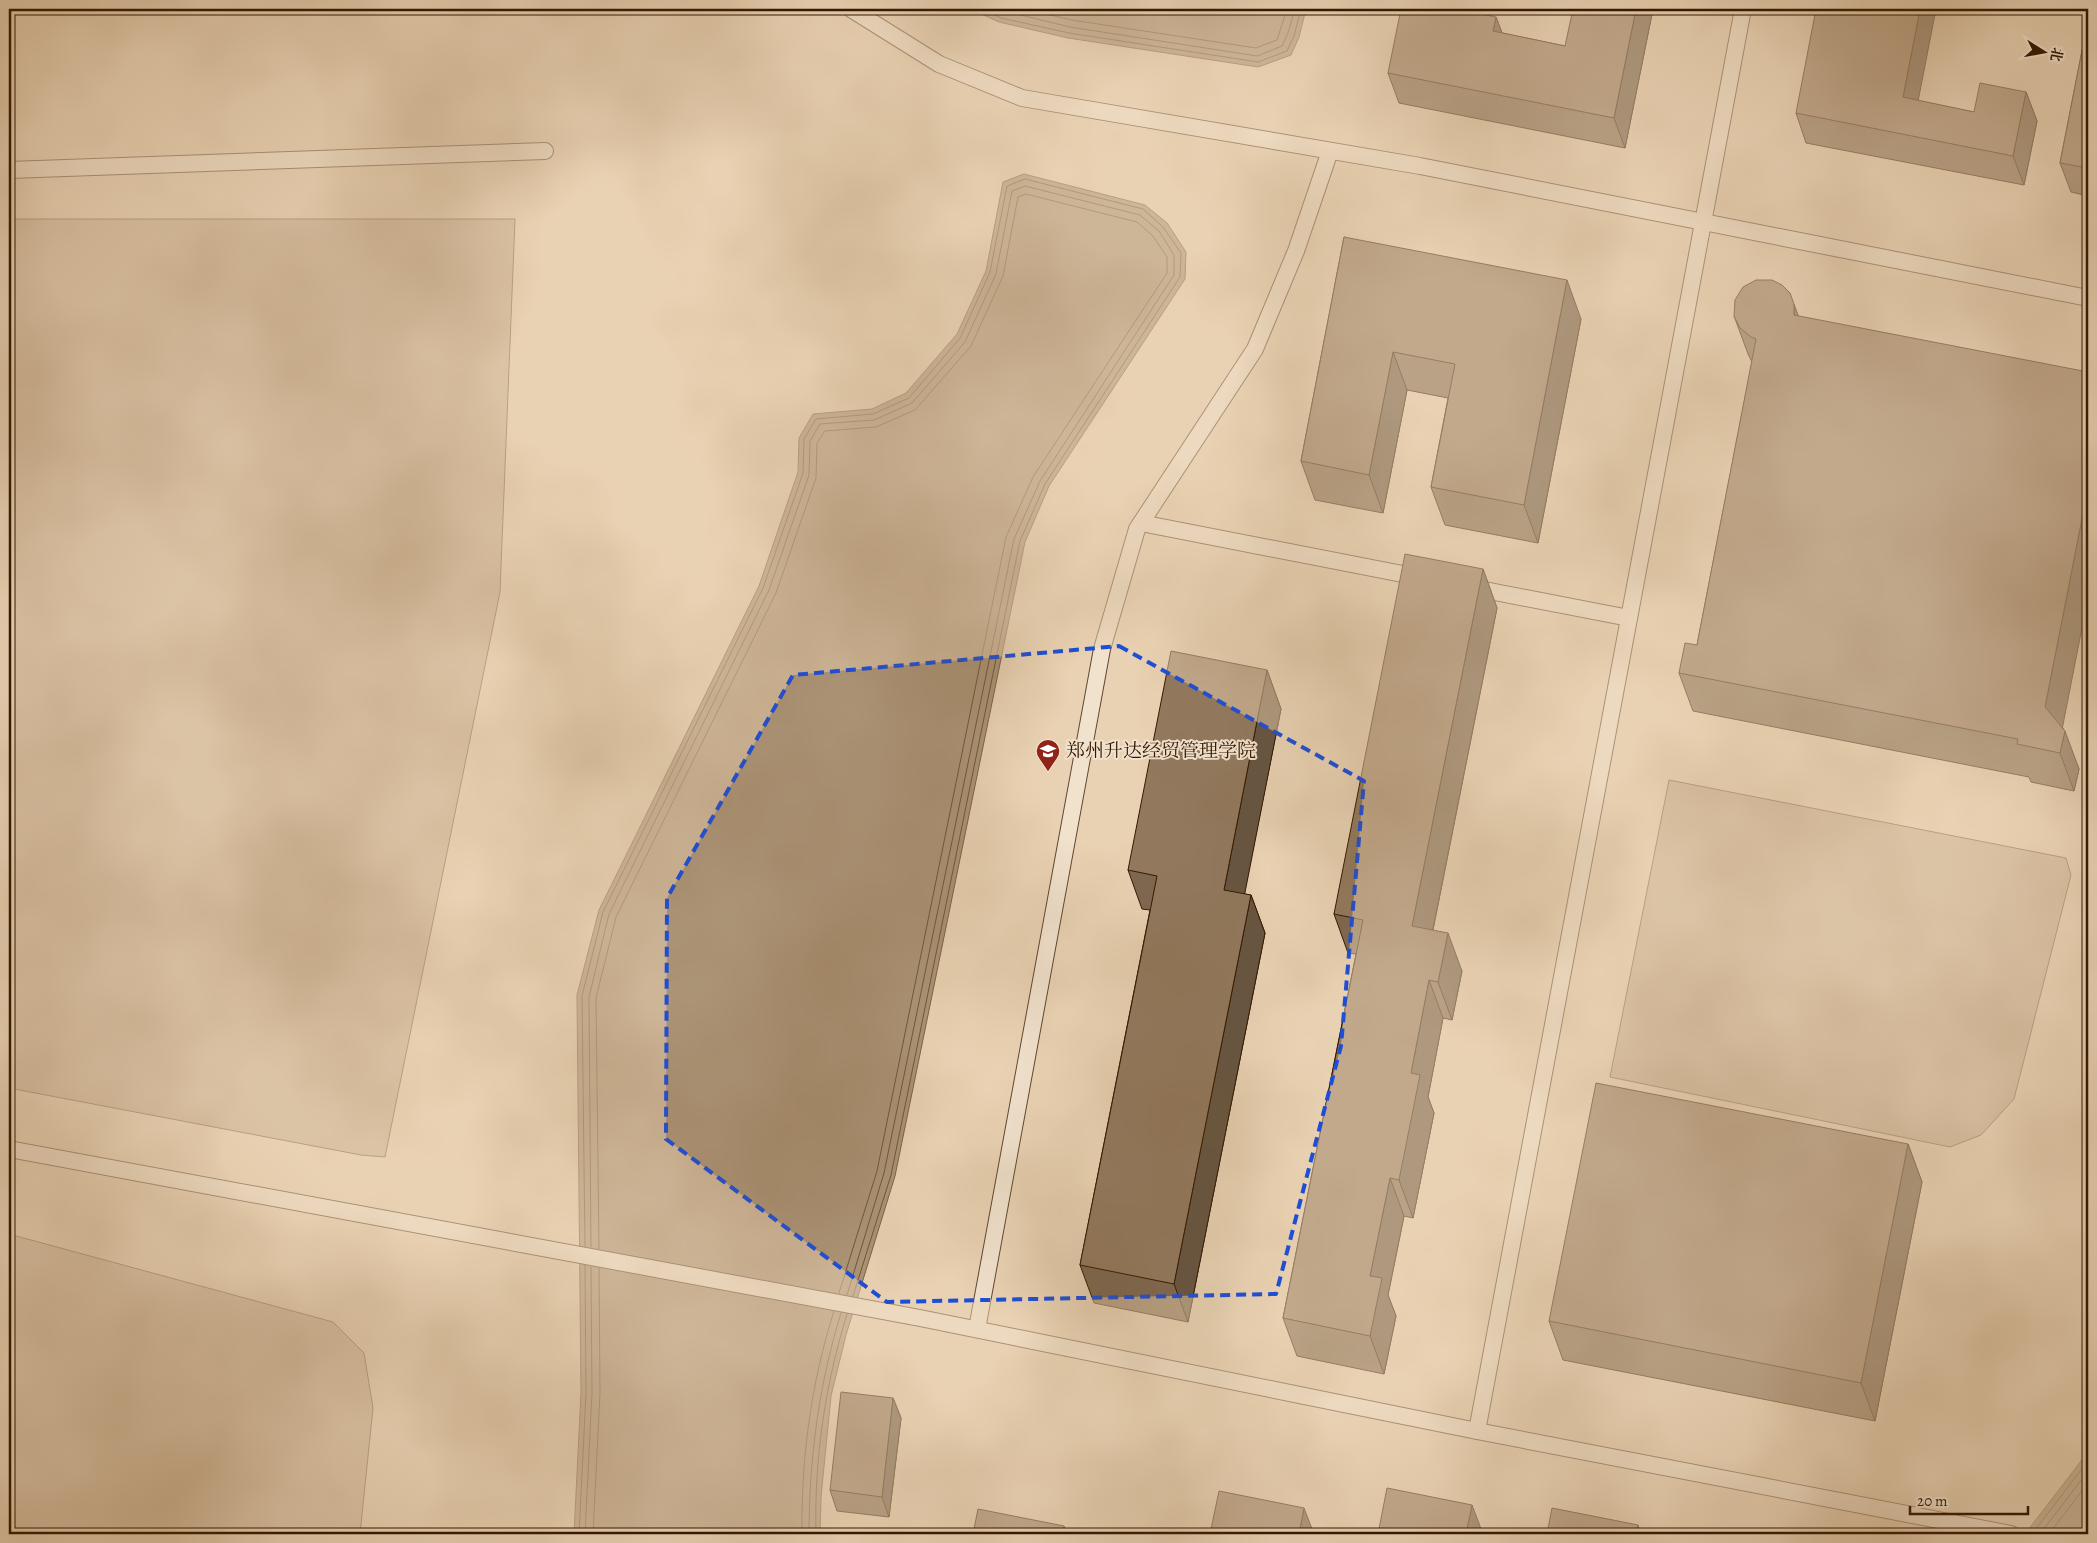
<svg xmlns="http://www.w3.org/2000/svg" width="2097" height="1543" font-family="Alegreya,'Noto Serif SC',serif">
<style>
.green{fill:#cab295;stroke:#7e654b}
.water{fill:#ab9376;stroke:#7b6247}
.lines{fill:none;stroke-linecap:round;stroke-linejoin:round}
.shore{stroke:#6f563c;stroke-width:1}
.service-casing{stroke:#60462e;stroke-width:18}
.service{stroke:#f1e2ce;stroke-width:16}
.wall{fill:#7e6851;stroke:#331801}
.shaded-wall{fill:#665542;stroke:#331801}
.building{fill:#92795e;stroke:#331801}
.marked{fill:none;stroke:#1d4ed8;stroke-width:4;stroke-dasharray:10 6;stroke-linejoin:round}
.labels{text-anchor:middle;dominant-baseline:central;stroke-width:4;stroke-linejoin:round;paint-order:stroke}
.poi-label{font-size:19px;fill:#331801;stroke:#f1e2ce;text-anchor:start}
</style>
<rect width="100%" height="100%" fill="#e9d2b3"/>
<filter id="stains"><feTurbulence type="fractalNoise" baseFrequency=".004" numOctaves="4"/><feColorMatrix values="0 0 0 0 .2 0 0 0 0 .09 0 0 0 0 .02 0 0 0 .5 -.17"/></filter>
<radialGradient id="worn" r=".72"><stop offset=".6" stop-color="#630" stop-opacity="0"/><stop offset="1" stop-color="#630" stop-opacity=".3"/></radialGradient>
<g class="green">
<polygon points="13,219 515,219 500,592 385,1157 361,1155 9,1088 9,221"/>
<polygon points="1669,780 2066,858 2071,875 2014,1099 1981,1135 1950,1147 1610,1077"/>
<polygon points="9,1234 333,1322 364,1353 373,1408 360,1534 9,1534"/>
</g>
<g class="water">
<polygon points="970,9 1306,9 1299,37 1291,55 1258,67 1068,38 999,22"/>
<polygon points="1024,174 1145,205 1167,223 1186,252 1185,279 1049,486 1025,542 895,1176 846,1335 831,1396 821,1497 820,1534 574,1534 581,1393 577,995 599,910 759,586 798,472 799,438 813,414 872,409 906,393 957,334 986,271 1003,182"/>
<polygon points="2088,1452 2088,1534 2025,1534"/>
</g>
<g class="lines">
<g class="shore">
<polyline points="982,9 1001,18 1069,33 1258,62 1287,51 1294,36 1301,9"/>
<polyline points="996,9 1070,27 1257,56 1282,46 1288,33 1295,9"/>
<polyline points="1024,9 1072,20 1256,48 1277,40 1287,9"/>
<polyline points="585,1246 582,996 603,912 763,588 803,473 804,439 816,419 873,414 909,398 960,338 990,272 1007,186 1025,179 1143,209 1163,227 1181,253 1180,277 1045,484 1020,541 891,1175 853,1296"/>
<polyline points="591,1247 589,997 609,914 769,590 809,475 810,441 820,424 874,420 912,403 965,342 996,274 1012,191 1025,186 1140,215 1159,231 1174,255 1174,275 1040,481 1014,539 884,1173 847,1295"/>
<polyline points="599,1249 596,998 616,917 776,593 816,478 817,443 825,431 876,427 915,410 971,346 1003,276 1018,197 1026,194 1137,222 1153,236 1167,257 1167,273 1033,477 1006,537 877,1171 839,1293"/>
<polyline points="579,1534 586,1393 585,1265"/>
<polyline points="585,1534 592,1393 591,1267"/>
<polyline points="593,1534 600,1393 599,1268"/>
<path d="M802,1534C801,1459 811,1383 834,1311"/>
<path d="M809,1534C809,1459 819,1384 841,1313"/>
<path d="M816,1534C814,1460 825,1385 847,1314"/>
<polyline points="2032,1534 2088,1461"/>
<polyline points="2040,1534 2088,1471"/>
<polyline points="2049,1534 2088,1483"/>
</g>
<g class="service-casing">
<g id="service">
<polyline points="851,9 939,64 1022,98 1420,166 2088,298"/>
<polyline points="9,170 545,151"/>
<polyline points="1141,523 1423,578"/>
<polyline points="1469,587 1629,618"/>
<polyline points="9,1149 920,1318 1477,1431 2011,1534"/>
<polyline points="977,1329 1102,649 1137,529 1255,349 1296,251 1330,151"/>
<polyline points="1477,1431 1743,9"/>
</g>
</g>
<use href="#service" class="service"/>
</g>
<g class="wall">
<polygon points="1653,9 1625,148 1399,103 1388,73 1496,17 1502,33 1565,46"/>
<polygon points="2088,20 2088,196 2071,192 2060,163"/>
<polygon points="2026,92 2037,121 2024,185 1806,143 1796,113 1918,101 1974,112"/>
<polygon points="1344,237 1581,319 1538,543 1445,525 1431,487 1448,398 1407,390 1383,513 1315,500 1301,461"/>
<polygon points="1734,316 1799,316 2063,728 2079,769 2074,791 2031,782 2029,777 1693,711 1679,673 1697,645 1752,362 1748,354"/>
<polygon points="1483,569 1497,608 1433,930 1462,971 1452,1020 1443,1018 1428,1097 1434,1113 1413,1218 1404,1216 1388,1295 1396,1316 1384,1374 1297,1356 1283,1318 1356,954 1348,953 1334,914"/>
<polygon points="1267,670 1281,709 1244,894 1251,895 1265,933 1188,1322 1094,1303 1080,1265 1150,910 1142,909 1128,870"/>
<polygon points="1908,1144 1922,1182 1875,1421 1563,1360 1549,1321"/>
<polygon points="893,1398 901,1418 889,1517 837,1511 830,1490"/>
</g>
<g class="shaded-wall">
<polygon points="1636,9 1653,9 1625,148 1614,118"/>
<polygon points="1920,9 1936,9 1913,127 1903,97"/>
<polygon points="1496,17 1507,46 1493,31"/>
<polygon points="2026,92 2037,121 2024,185 2013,156"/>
<polygon points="1567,280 1581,319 1538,543 1524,505"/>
<polygon points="1794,304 1808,342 1794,315"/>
<polygon points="1393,352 1407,390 1383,513 1369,475"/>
<polygon points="2088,488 2088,597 2059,745 2045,707"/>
<polygon points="1483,569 1497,608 1426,964 1412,926"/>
<polygon points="1267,670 1281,709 1238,928 1224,890"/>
<polygon points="2065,731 2079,769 2074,791 2060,753"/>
<polygon points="1251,895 1265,933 1188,1322 1174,1284"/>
<polygon points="1448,933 1462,971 1452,1020 1438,982"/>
<polygon points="1429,980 1443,1018 1428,1097 1434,1113 1413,1218 1399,1180 1411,1073"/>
<polygon points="1908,1144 1922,1182 1875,1421 1861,1383"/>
<polygon points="1390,1178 1404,1216 1388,1295 1396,1316 1384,1374 1370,1336 1370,1276"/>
<polygon points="893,1398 901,1418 889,1517 882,1497"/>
<polygon points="1472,1505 1483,1534 1466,1534"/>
<polygon points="1304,1508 1314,1534 1299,1534"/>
<polygon points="1638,1525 1641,1534 1636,1534"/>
<polygon points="1064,1526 1067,1534 1062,1534"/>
</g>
<g class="building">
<polygon points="1401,9 1457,9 1496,17 1493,31 1565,46 1573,9 1636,9 1614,118 1388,73"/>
<polygon points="1816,9 1920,9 1903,97 1974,112 1980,83 2026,92 2013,156 1796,113"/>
<polygon points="2088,20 2088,168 2060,163"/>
<polygon points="1344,237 1567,280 1524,505 1431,487 1455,364 1393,352 1369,475 1301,461"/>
<polygon points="1756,280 1772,280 1782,285 1790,293 1794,304 1794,315 2088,372 2088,488 2045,707 2065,731 2060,753 2017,744 2018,739 1679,673 1685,643 1697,645 1756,339 1751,337 1740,328 1734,316 1735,300 1743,287"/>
<polygon points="1405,554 1483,569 1412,926 1448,933 1438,982 1429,980 1411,1073 1420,1075 1399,1180 1390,1178 1370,1276 1382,1278 1370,1336 1283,1318 1363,920 1334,914"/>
<polygon points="1171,651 1267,670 1224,890 1251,895 1174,1284 1080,1265 1157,876 1128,870"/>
<polygon points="1596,1083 1908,1144 1861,1383 1549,1321"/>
<polygon points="841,1392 893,1398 882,1497 830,1490"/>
<polygon points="1387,1488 1472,1505 1466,1534 1378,1534"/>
<polygon points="1219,1491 1304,1508 1299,1534 1210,1534"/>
<polygon points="1552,1508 1638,1525 1636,1534 1547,1534"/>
<polygon points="978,1509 1064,1526 1062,1534 973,1534"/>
</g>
<path d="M0 0H2097V1543H0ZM1119,646L1364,781L1341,1046L1276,1294L887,1302L666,1139L667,898L793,675Z" fill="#e9d2b3" fill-opacity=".55" fill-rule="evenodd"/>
<path class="marked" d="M1119,646L1364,781L1341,1046L1276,1294L887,1302L666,1139L667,898L793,675Z"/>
<defs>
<g id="university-pin" transform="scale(1.25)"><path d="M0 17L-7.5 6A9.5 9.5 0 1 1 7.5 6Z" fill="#8f2418" stroke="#f1e2ce"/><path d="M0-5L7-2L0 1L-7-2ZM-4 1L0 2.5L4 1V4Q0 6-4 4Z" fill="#fff"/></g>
</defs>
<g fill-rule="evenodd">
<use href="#university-pin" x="1048" y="751"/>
</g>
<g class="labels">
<g class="poi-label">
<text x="1066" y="751">郑州升达经贸管理学院</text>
</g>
</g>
<rect width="2097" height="1543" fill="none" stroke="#e9d2b3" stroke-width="30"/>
<rect x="10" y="10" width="2077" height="1523" fill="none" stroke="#331801" stroke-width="2.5"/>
<rect x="15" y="15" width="2067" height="1513" fill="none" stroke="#331801"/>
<g transform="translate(2044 52) rotate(101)" stroke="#f1e2ce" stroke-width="4" paint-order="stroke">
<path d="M0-4L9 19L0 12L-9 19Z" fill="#331801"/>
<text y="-8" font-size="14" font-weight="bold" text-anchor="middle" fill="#331801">北</text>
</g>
<path d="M1910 1506v8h118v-8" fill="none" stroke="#331801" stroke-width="2.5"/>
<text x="1917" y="1506" font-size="15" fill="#331801" stroke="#f1e2ce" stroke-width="4" paint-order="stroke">20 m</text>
<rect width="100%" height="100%" filter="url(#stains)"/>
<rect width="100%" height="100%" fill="url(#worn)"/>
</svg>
